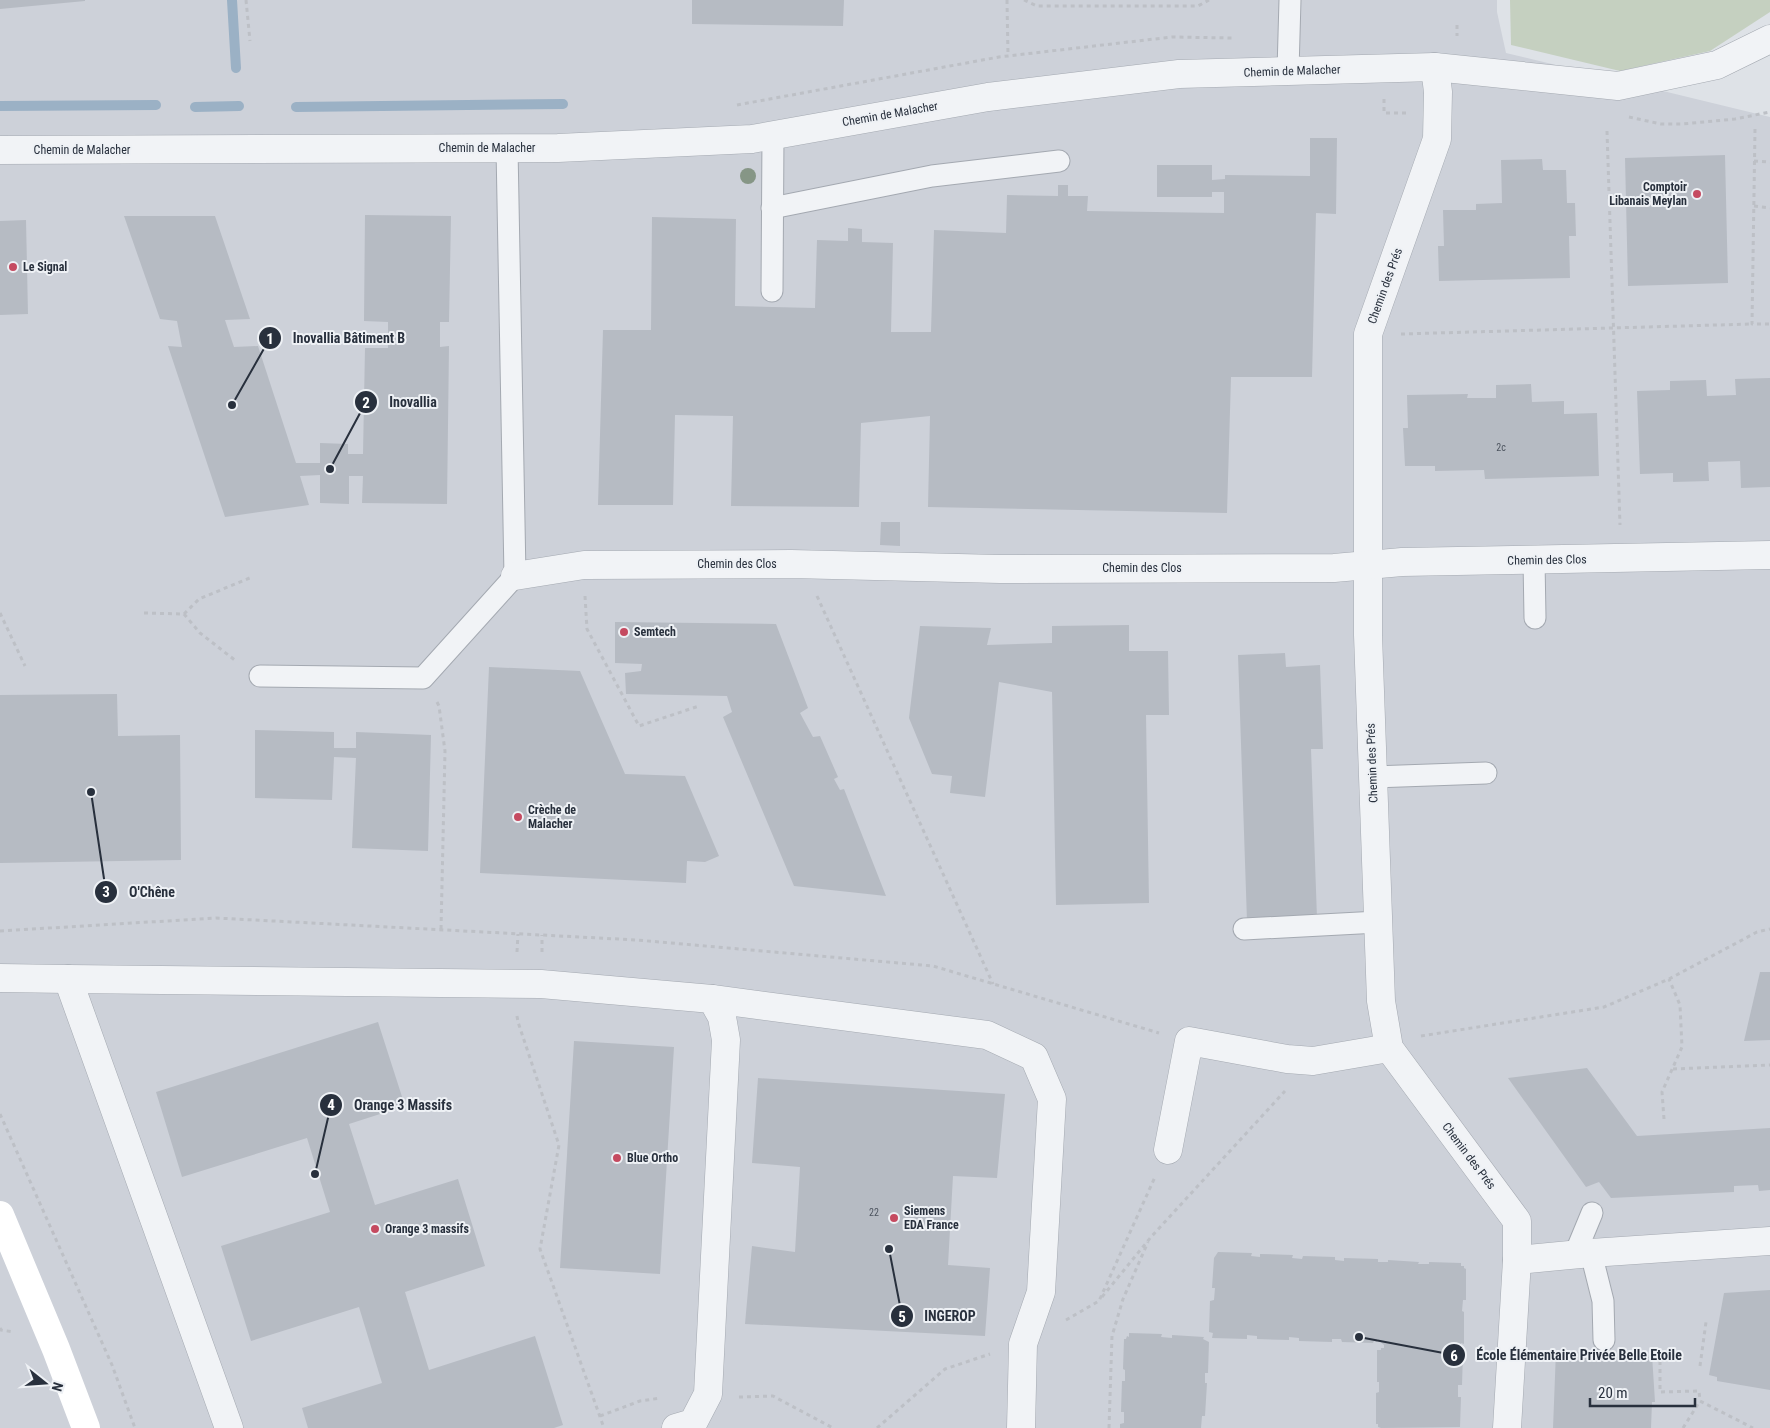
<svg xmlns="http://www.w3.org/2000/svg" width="1770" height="1428" font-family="'Roboto Condensed',sans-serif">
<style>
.built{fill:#cdd1d9}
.green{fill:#c5d0c0}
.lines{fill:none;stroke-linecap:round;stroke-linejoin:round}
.stream{stroke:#9bb1c5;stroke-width:10}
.building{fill:#b6bbc3}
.lane-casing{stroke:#a4a9b1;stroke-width:23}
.street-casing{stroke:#a4a9b1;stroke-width:29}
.path{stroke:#bdc0c6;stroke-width:3;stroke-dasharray:4 4;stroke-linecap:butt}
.lane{stroke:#f1f3f6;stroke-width:21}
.street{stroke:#f1f3f6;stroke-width:28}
.secondary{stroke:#fff;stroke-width:28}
.tree{fill:#869686}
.poi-dot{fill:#c54a60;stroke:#eef1f5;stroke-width:2}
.labels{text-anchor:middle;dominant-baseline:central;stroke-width:4;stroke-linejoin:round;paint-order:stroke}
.number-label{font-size:10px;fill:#4c535e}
.street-label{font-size:12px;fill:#28303d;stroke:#eef1f5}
.poi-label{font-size:12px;font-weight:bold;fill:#28303d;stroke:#eef1f5;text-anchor:start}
.leader{fill:none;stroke:#28303d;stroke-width:2}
.callout-dot{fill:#28303d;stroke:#eef1f5;stroke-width:2}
.mark-label{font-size:15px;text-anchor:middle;font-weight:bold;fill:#fff}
.callout-label{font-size:14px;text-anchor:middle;font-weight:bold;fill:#28303d;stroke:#eef1f5;stroke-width:4;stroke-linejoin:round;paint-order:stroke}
</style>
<rect width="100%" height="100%" fill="#dee2e7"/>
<polygon class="built" points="0,0 1497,0 1497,12 1506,53 1770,117 1770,1428 0,1428"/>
<polygon class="green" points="1510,0 1770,0 1770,12 1710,51 1620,71 1511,45"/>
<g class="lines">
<g class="stream">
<polyline points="232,0 236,68"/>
<polyline points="0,106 156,105"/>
<polyline points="195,107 239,106"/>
<polyline points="296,107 563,104"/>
</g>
</g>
<g class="building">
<polygon points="0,0 85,0 85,1 0,9"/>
<polygon points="692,0 844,0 843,26 692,24"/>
<polygon points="1310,138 1337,138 1336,214 1316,213 1312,377 1231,377 1227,513 928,507 930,416 861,423 859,507 731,506 733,416 675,415 673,505 598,505 603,330 651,330 652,217 736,219 735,306 815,308 817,240 848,241 848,228 862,229 862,242 893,243 891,332 931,332 934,230 1006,233 1007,195 1058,196 1058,185 1068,185 1068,196 1088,196 1087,211 1224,213 1224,192 1212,192 1212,197 1157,197 1157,165 1212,165 1212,180 1225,179 1225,175 1310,176"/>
<polygon points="1725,155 1728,283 1628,286 1625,158"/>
<polygon points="1542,159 1543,170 1566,170 1567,203 1575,203 1576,236 1569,236 1570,278 1439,281 1438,246 1444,246 1443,210 1476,210 1476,204 1502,203 1501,160"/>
<polygon points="365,215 451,216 449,322 440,322 440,347 449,346 447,504 362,503 363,476 349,476 349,504 320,503 320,475 300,476 309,505 225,517 168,346 182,347 177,321 160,319 124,216 215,216 250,319 225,320 234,347 258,346 296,463 320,463 320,443 348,444 348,454 363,454 365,348 388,348 388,322 364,321"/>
<polygon points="26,220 28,314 0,315 0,221"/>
<polygon points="1770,378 1770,487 1741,488 1740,461 1708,462 1709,481 1673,482 1673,473 1640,474 1637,391 1670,390 1670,381 1706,380 1707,396 1736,395 1735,379"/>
<polygon points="1531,384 1532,402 1564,401 1564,414 1597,413 1599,476 1485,479 1484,470 1435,471 1435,466 1405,466 1403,428 1408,428 1407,395 1468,394 1467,398 1496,398 1496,385"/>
<polygon points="881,522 900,522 900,546 880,545"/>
<polygon points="615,622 776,624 808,708 800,713 813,737 820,736 838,777 834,779 840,790 844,789 886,896 794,886 723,717 732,712 727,696 626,694 625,673 641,671 642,664 615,663"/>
<polygon points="1129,625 1129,651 1168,651 1169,715 1146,715 1149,903 1056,905 1052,692 999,682 985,797 950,793 952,776 932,774 909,718 920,626 991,628 987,645 1052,643 1052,626"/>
<polygon points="1285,653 1286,667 1320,665 1323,749 1311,749 1317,918 1247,921 1238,655"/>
<polygon points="489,667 580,671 625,774 685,776 719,856 705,862 687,861 686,883 480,873"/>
<polygon points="117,694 118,736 180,735 181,860 0,863 0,695"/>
<polygon points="255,730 334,732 334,748 356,748 356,732 431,735 428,851 352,848 356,758 334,757 332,800 255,798"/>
<polygon points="1760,972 1770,972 1770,1040 1744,1041"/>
<polygon points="378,1022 405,1106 349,1124 375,1205 458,1179 485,1266 405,1292 429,1370 535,1336 563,1425 554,1428 308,1428 302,1408 382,1383 359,1307 251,1341 221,1246 330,1212 307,1138 182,1177 156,1092"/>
<polygon points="574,1041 674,1047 660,1274 560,1268"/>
<polygon points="1587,1068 1637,1136 1770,1128 1770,1190 1759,1191 1758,1185 1734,1186 1734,1192 1611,1198 1599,1182 1586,1187 1508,1078"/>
<polygon points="758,1078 1005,1094 997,1178 953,1176 948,1265 990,1268 985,1336 745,1324 752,1246 795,1252 800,1167 752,1163"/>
<polygon points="1218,1252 1252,1253 1251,1256 1260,1257 1260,1254 1293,1255 1292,1258 1302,1259 1303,1256 1335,1257 1335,1260 1344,1261 1344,1258 1378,1259 1378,1262 1388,1262 1388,1260 1419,1262 1418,1264 1429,1264 1429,1262 1461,1263 1461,1266 1464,1266 1464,1268 1466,1269 1466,1300 1463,1300 1462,1311 1464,1312 1464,1344 1461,1343 1460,1353 1463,1353 1462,1385 1458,1385 1458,1397 1461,1397 1460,1427 1381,1428 1378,1427 1378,1424 1376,1424 1376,1393 1379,1392 1379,1382 1377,1382 1377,1350 1381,1350 1381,1348 1384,1348 1384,1345 1377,1339 1377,1342 1374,1341 1373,1343 1342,1342 1341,1339 1332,1339 1332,1342 1299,1341 1299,1338 1289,1337 1289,1340 1257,1339 1257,1336 1247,1335 1247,1339 1212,1338 1213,1333 1209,1332 1210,1301 1214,1300 1215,1288 1212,1288 1214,1258"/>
<polygon points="1770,1290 1770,1390 1717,1381 1717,1377 1709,1375 1724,1293"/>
<polygon points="1129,1333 1162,1334 1161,1337 1172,1338 1172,1335 1204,1337 1203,1339 1209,1342 1208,1373 1205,1373 1205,1383 1207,1383 1205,1416 1202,1416 1201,1428 1120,1428 1120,1424 1124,1423 1124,1412 1121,1412 1122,1381 1125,1381 1125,1370 1123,1369 1124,1339 1126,1339 1127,1336 1129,1337"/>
<polygon points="1556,1351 1652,1355 1655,1402 1652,1402 1651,1428 1553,1428"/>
</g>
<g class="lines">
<g class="lane-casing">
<g id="lane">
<polyline points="1288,71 1290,0"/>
<polyline points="772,208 932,176 1059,161"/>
<polyline points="772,291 773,135"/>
<polyline points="1534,560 1535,618"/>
<polyline points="260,676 423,678 515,576 507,148"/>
<polyline points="1373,777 1486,773"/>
<polyline points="1244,929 1378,922"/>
<polyline points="1591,1253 1603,1301 1604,1340"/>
<polyline points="1575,1254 1592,1213"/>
</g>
</g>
<g class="street-casing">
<g id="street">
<polyline points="1435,67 1438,92 1437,139 1368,334 1368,635 1381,1001 1389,1048 1517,1221 1517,1260 1507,1428"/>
<polyline points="0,150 558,148 752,139 988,97 1179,74 1435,67 1618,86 1717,65 1770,39"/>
<polyline points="515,576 584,565 791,564 1000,569 1334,568 1402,562 1770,555"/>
<polyline points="0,978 68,979"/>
<polyline points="712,999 987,1035 1034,1057 1052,1099 1041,1292 1023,1344 1021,1428"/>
<polyline points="1168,1150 1189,1041 1287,1059 1313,1061 1389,1048"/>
<polyline points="1517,1260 1591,1253 1770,1241"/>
<polyline points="229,1428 68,979 541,984 712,999 722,1017 726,1040 708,1394 693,1423 676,1428"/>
</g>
</g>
<g class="path">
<polyline points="246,0 250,41"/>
<polyline points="1007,0 1008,56"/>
<polyline points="1024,0 1037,6 1198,6 1209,0"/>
<polyline points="1457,25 1457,36"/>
<polyline points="1384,99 1384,113 1406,113"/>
<polyline points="737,105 999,57 1172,37 1233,38"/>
<polyline points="1629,117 1661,124 1682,124 1735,119 1770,112"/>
<polyline points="1755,129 1752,324 1770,324"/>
<polyline points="1607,131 1620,525"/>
<polyline points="1754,161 1770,162"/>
<polyline points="1754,206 1770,208"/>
<polyline points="1401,334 1752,324"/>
<polyline points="585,596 587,629 639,726 699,706"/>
<polyline points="817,596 993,984"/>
<polyline points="0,613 25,666"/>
<polyline points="144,613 184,614 199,599 252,577"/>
<polyline points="184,614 200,633 236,661"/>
<polyline points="437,702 439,706 445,751 441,930"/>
<polyline points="0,931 216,918 637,940 933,966 1159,1033"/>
<polyline points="517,952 518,934"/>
<polyline points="542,952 542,935"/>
<polyline points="517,1016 518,1022 559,1145 540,1249 604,1428"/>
<polyline points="1421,1036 1604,1007 1669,979 1757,932 1770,929"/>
<polyline points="1673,1069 1770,1065"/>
<polyline points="0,1114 112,1365 135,1428"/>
<polyline points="1664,1119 1662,1092 1682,1047 1680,1005 1669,979"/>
<polyline points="1102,1297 1151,1237 1285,1091"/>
<polyline points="1066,1320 1099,1301 1155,1177"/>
<polyline points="0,1328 1,1330 14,1332"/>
<polyline points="1660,1361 1660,1392 1699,1391 1700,1401"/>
<polyline points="1700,1366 1706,1322"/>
<polyline points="739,1397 773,1396 833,1428"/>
<polyline points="600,1416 640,1401 661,1398"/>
<polyline points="877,1428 945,1369 990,1354"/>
<polyline points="1109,1428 1112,1336 1123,1299 1148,1242"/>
<polyline points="1683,1428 1700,1401 1753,1428"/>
</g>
<use href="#lane" class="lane"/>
<use href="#street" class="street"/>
<polyline class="secondary" points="0,1215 56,1349 86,1428"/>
</g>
<circle class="tree" cx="748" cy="176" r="8"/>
<g class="poi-dot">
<circle cx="1697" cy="194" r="5"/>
<circle cx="13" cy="267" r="5"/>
<circle cx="624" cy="632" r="5"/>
<circle cx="518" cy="817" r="5"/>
<circle cx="617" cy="1158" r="5"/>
<circle cx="894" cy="1218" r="5"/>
<circle cx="375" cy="1229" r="5"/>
</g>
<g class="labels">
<g class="number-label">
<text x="1501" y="447">2c</text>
<text x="874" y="1212">22</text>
</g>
<g class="street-label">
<text transform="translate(1292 71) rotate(-2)">Chemin de Malacher</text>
<text transform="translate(890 114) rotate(-10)">Chemin de Malacher</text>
<text x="487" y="148">Chemin de Malacher</text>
<text x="82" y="150">Chemin de Malacher</text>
<text transform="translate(1385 286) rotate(-70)">Chemin des Prés</text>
<text transform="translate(1547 560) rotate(-1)">Chemin des Clos</text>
<text x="737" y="564">Chemin des Clos</text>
<text x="1142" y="568">Chemin des Clos</text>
<text transform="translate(1372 763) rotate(-92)">Chemin des Prés</text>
<text transform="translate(1469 1156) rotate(53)">Chemin des Prés</text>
</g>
<g class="poi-label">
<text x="1687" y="187" text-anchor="end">Comptoir<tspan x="1687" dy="14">Libanais Meylan</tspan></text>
<text x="23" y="267">Le Signal</text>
<text x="634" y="632">Semtech</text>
<text x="528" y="810">Crèche de<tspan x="528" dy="14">Malacher</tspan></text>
<text x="627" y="1158">Blue Ortho</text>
<text x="904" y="1211">Siemens<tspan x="904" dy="14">EDA France</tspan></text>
<text x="385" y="1229">Orange 3 massifs</text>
</g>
</g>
<path class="leader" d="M232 405L270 338M330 469L366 402M91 792L106 892M315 1174L331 1105M889 1249L902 1316M1359 1337L1454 1355"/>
<g class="callout-dot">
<circle cx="232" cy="405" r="5"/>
<circle cx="330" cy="469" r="5"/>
<circle cx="91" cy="792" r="5"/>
<circle cx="315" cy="1174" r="5"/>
<circle cx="889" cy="1249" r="5"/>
<circle cx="1359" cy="1337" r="5"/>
<circle cx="270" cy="338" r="12"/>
<circle cx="366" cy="402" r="12"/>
<circle cx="106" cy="892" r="12"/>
<circle cx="331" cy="1105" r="12"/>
<circle cx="902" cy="1316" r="12"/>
<circle cx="1454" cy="1355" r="12"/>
</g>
<g class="mark-label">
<text x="270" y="344">1</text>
<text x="366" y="408">2</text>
<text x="106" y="897">3</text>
<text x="331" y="1110">4</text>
<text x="902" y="1322">5</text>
<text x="1454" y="1361">6</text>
</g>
<g class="callout-label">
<text x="349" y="343">Inovallia Bâtiment B</text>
<text x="413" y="407">Inovallia</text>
<text x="152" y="897">O'Chêne</text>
<text x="403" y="1110">Orange 3 Massifs</text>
<text x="950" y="1321">INGEROP</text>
<text x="1579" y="1360">École Élémentaire Privée Belle Etoile</text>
</g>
<g transform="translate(45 1383) rotate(107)" stroke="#eef1f5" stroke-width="4" paint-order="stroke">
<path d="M0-4L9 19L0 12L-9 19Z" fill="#28303d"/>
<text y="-8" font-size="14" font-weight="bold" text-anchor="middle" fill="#28303d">N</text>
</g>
<path d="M1590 1398v8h105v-8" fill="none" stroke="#28303d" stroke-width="2.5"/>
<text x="1598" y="1398" font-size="15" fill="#28303d" stroke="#eef1f5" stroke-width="4" paint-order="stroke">20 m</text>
</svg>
